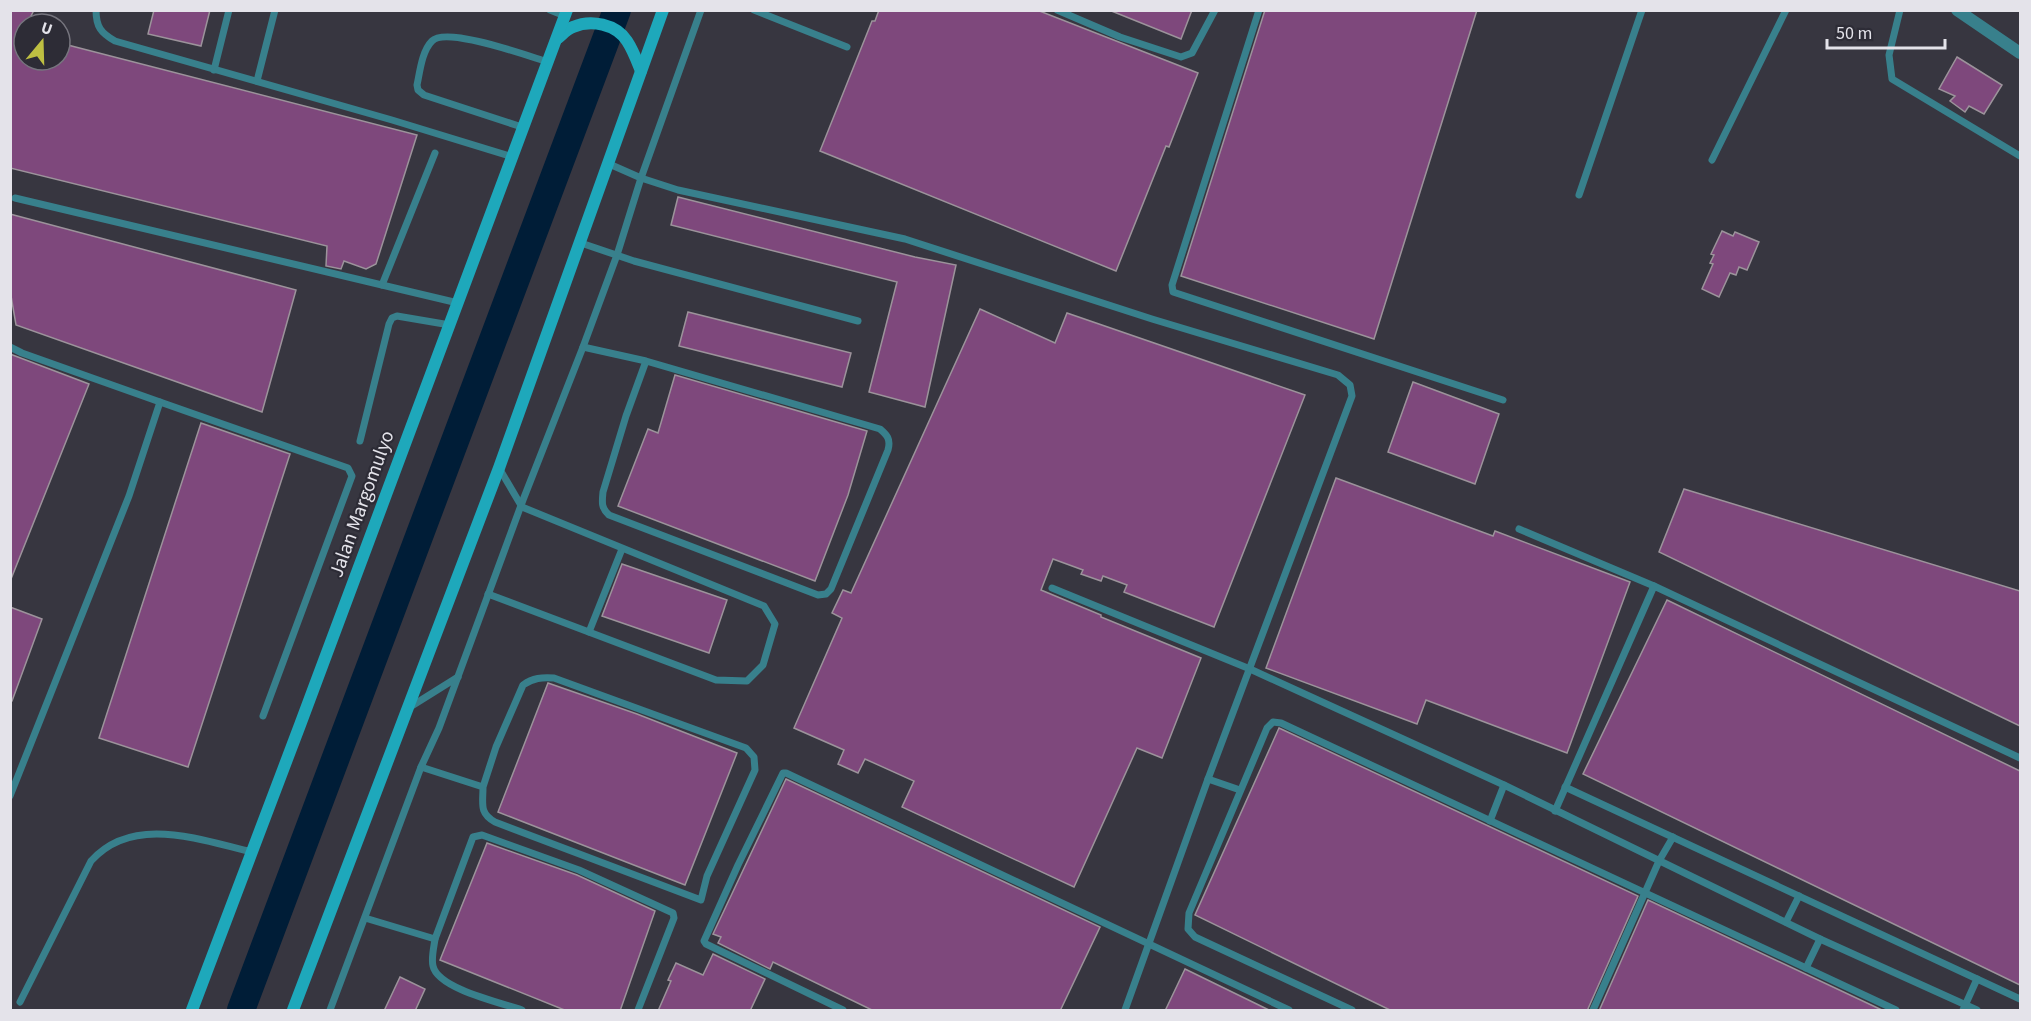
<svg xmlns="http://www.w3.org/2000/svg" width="2031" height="1021" font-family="'Source Sans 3',sans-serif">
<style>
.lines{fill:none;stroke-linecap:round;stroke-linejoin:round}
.river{stroke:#001d37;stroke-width:28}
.building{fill:#7e487c;stroke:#9c939b;stroke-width:1.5}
.service{stroke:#38808c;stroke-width:7}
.minor{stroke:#38808c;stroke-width:12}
.secondary{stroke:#1ea8bb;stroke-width:12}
.labels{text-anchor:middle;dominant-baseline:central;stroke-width:4.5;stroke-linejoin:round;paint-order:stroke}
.street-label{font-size:20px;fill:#e4e3ea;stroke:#2d2c36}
</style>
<rect width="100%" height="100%" fill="#373640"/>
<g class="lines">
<polyline class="river" points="241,1010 617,10"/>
</g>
<g class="building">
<polygon points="10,10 34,10 27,24 24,24 24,60 60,60 60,43 417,135 376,264 366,269 344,261 341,269 326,266 327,246 10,168"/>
<polygon points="154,10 210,10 201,46 148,34"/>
<polygon points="879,10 1037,10 1198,73 1169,147 1166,146 1116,271 820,151 872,21 875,21"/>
<polygon points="1109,10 1192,10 1181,39"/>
<polygon points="1265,10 1477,10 1374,339 1181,276"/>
<polygon points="1957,57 2002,85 1984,114 1969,106 1965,112 1950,101 1955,96 1939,89"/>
<polygon points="678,197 915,257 956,265 925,407 869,392 897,282 671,225"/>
<polygon points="10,214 296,290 262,412 16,325 10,290"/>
<polygon points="1722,231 1733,236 1735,232 1759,242 1747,270 1739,267 1736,275 1730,273 1719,297 1702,289 1713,264 1710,263 1714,255 1711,254"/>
<polygon points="980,309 1055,343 1067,313 1305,395 1214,627 1124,592 1127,585 1103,576 1101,581 1081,574 1083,570 1053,559 1041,590 1101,615 1101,617 1201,658 1162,758 1137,748 1074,887 902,807 914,781 865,759 858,773 838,764 844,750 794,728 842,618 832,613 843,590 851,593"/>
<polygon points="688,312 851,353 842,387 679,346"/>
<polygon points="10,354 89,384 11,579 10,579"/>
<polygon points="675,375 867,431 848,495 815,581 618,506 648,429 658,433"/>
<polygon points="1413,382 1499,414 1475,484 1388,452"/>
<polygon points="201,423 290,454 188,767 99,738"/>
<polygon points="1336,478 1493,536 1495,531 1630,582 1567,753 1426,700 1417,724 1266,668"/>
<polygon points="1684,489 2020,591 2020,726 1659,552"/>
<polygon points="622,564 727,600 709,653 602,616"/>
<polygon points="1667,600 2020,771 2020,985 1583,774"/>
<polygon points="10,607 42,619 12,701 10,701"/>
<polygon points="548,683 637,714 737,753 685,885 498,812"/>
<polygon points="1279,728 1638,896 1587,1011 1392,1011 1195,915"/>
<polygon points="786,779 1100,927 1060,1011 874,1011 773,962 770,969 718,943 721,937 713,934"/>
<polygon points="487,843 577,875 655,911 620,1011 567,1011 440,960"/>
<polygon points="1648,900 1884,1011 1599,1011"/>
<polygon points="713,954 765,979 750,1011 658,1011 671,981 668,980 676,963 703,975"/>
<polygon points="1185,969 1271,1011 1165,1011"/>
<polygon points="400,977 425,989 415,1011 384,1011"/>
</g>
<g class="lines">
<g class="service">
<path d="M96,10C96,27 101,33 115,41L392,120L513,157"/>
<polyline points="550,10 565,16"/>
<polyline points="754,10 847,47"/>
<polyline points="1057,10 1120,37 1181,57 1192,53 1215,10"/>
<polyline points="1259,10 1172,285 1173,292 1503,400"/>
<polyline points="1900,10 1889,55 1892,79 2020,156"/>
<polyline points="214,70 229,10"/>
<polyline points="257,81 275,10"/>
<path d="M525,128L424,95L418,90L417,85C420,71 422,51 432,41C446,26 528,56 548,62"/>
<polyline points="435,153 382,285 458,303"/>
<polyline points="1712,160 1786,10"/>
<polyline points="607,163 641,178 678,190 905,239 1152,319 1338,375 1350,385 1352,396 1208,779 1125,1010"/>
<polyline points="1579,195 1642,10"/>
<polyline points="15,198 382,285"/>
<polyline points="578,242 634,261 858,321"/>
<polyline points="10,347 22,353 160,402 129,496 10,796"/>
<path d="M583,347L646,361L880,429C887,435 891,439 888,450L831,589L826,594L818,595L609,515C601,508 602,502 603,492L626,416L646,361"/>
<polyline points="160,402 348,468 352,476 263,716"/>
<polyline points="360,441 389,324 392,318 397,316 450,325"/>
<polyline points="1519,529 1654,586"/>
<polyline points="1052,588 1250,669 1504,785 1820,939 1977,1010"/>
<polyline points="488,594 716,680 747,681 763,665 775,624 764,606 522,507 499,468"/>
<polyline points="589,632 622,549"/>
<polyline points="410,707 458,677"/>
<path d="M421,767L483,787L496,747L523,685C533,678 542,677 554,678L746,748L754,757L755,770L707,876L701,900L495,822C479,813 483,804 483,787"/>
<polyline points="1208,779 1240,790"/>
<polyline points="1565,787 2020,999"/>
<polyline points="1555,811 1654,586 2020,758"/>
<polyline points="1490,821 1504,785"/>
<polyline points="365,918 435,939 473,837 482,835 579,870 673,913 674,918 638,1010"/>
<polyline points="1786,922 1799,896"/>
<path d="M435,939C434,947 431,958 433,966C438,989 502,1003 522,1010"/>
<polyline points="1806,968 1820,939"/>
<path d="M20,1002L91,861C133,814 200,840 252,852"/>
<polyline points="330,1010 421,767 439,728 523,500 583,347 617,255 641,178 701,10"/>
<polyline points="843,1010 706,944 704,941 738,865 783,773 786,773 1289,1010"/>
<polyline points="1352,1010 1195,937 1188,929 1189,913 1267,728 1273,722 1281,723 1896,1010"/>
<polyline points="1593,1010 1659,861 1673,837"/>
<polyline points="1963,1010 1977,979"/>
</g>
<polyline class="minor" points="1957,10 2020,53"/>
<g class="secondary">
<path d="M558,38C563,34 567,29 573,27C591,19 616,24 627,41C633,50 637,61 641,71"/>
<polyline points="192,1010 300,725 567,10"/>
<polyline points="293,1010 499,468 663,10"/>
</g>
</g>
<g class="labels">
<g class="street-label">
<text transform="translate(362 504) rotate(-70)">Jalan Margomulyo</text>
</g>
</g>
<rect width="2031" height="1021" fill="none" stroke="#e4e3ea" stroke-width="24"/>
<g transform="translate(42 42) rotate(19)"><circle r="28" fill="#2d2c36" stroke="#76757e" stroke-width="1.5"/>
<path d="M0-4.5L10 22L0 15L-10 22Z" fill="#bebf42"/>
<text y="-9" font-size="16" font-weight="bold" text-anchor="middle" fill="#e4e3ea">U</text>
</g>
<path d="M1827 39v9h118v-9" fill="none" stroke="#e4e3ea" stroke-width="3"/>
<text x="1836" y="39" font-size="18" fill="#e4e3ea" stroke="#2d2c36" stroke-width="4.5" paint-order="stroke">50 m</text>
</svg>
